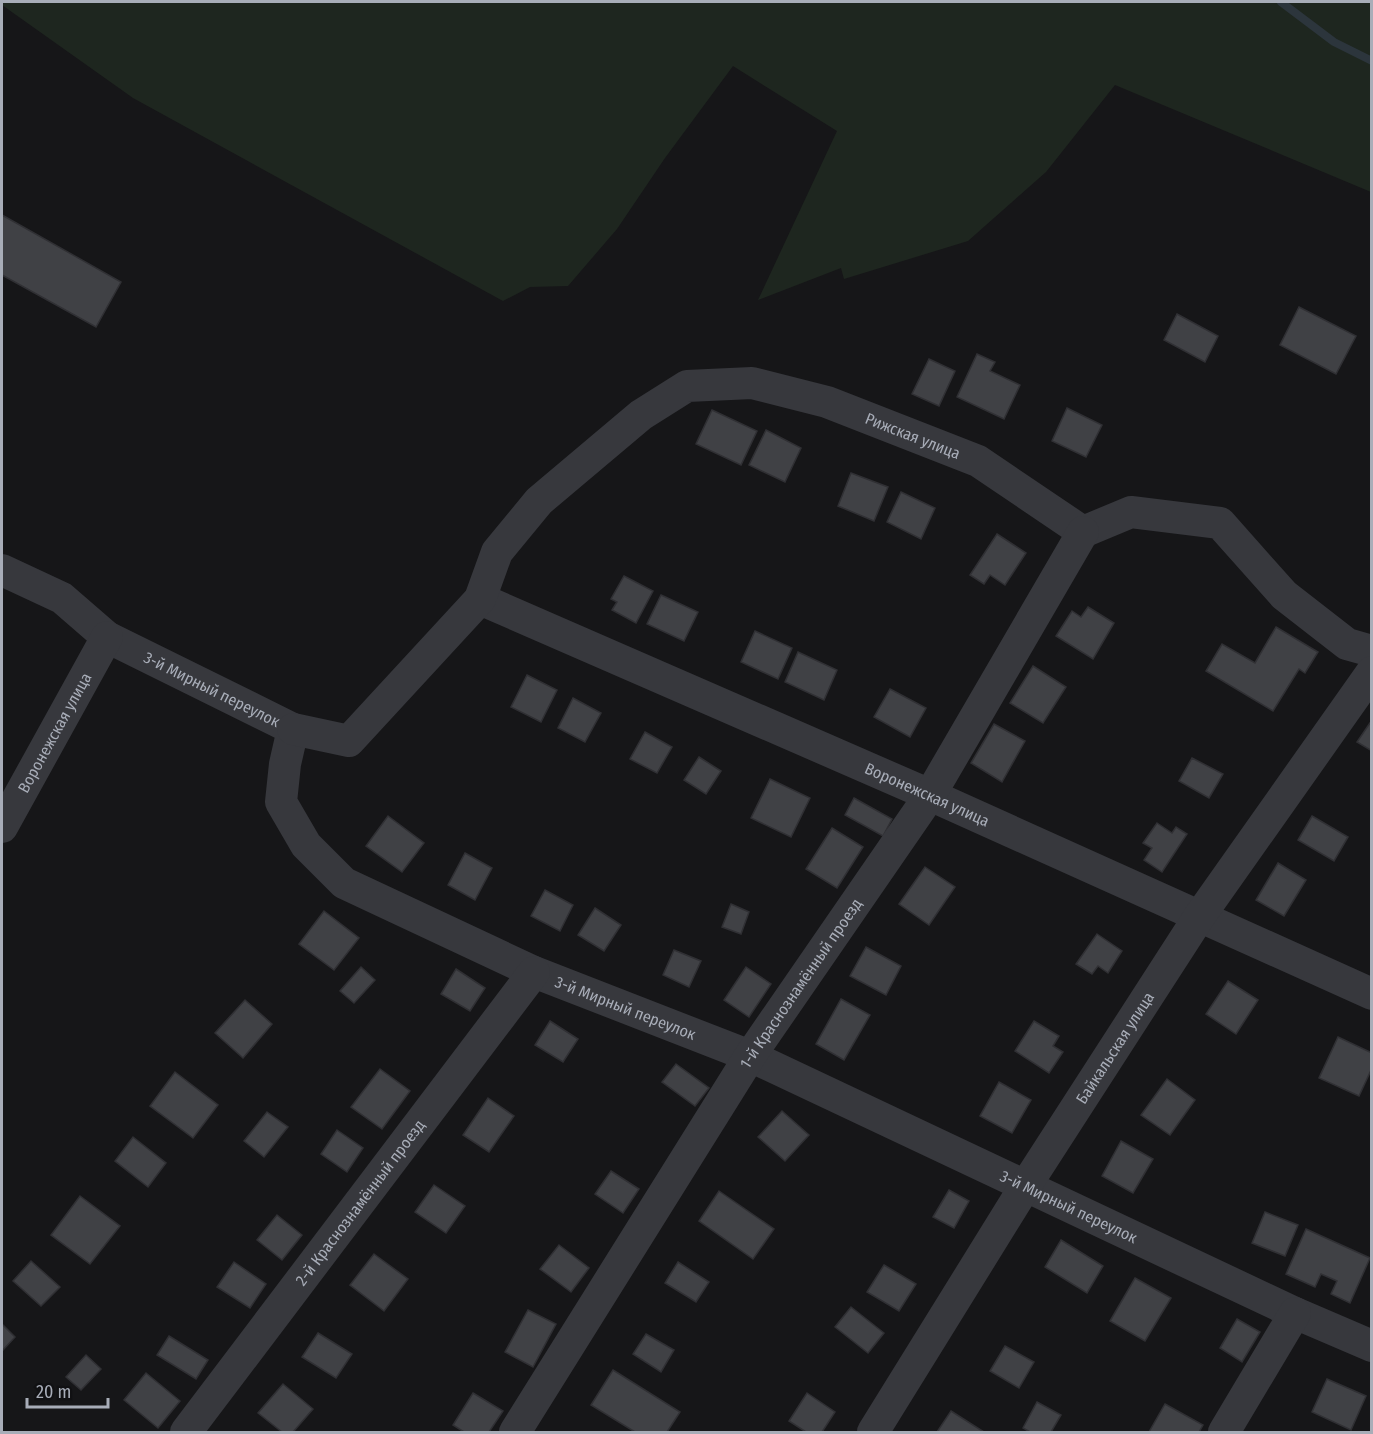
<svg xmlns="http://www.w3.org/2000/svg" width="1373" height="1434" font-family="'Fira Sans Condensed',sans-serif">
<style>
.green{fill:#1e261f}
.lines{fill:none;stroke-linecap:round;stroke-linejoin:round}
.stream{stroke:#2c353c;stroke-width:8}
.building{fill:#404145;stroke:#303034;stroke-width:1.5}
.street{stroke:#37383d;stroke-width:32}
.labels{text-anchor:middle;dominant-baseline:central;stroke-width:4.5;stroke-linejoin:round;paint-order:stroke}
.street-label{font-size:16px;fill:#a8adb8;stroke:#111113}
</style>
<rect width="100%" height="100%" fill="#161618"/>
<polygon class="green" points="2,2 1371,2 1371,192 1115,85 1046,172 968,241 844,279 841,268 758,300 837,131 733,66 665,158 617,229 568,286 530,287 503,301 133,98 2,5"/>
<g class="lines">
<polyline class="stream" points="1281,2 1334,42 1372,61"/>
</g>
<g class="building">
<polygon points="2,215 121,282 96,327 2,275"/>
<polygon points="1299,307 1356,336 1336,374 1280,345"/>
<polygon points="1177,314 1218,336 1205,362 1164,340"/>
<polygon points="977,354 995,362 990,371 1020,385 1004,419 957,397"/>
<polygon points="929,359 955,371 939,406 912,394"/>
<polygon points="1067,408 1102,425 1086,457 1052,441"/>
<polygon points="712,410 757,431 741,465 696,444"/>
<polygon points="766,430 801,448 785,482 749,465"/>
<polygon points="851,473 888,487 874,521 838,506"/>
<polygon points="901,492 935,508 921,539 887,522"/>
<polygon points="997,534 1026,553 1005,585 990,575 984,584 970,575"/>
<polygon points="624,576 653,591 636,623 612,610 617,602 611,599"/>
<polygon points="661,595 698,612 684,641 647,624"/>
<polygon points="1088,607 1114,623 1093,659 1056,636 1072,611 1081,617"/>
<polygon points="1276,627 1318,652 1305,673 1299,669 1273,711 1206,671 1222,644 1255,663"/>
<polygon points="755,631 792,648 778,679 741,662"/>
<polygon points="798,652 837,670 824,700 785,682"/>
<polygon points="1033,666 1066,687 1043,723 1010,703"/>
<polygon points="527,675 557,690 541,722 511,707"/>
<polygon points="890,689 926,708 910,737 874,717"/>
<polygon points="573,698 601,713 585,742 558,728"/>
<polygon points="1372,720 1372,751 1357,742"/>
<polygon points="994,724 1025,741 1002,782 971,763"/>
<polygon points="645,732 672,747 657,773 630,759"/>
<polygon points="699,757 721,771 706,794 684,780"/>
<polygon points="1192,758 1223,774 1209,798 1179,781"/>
<polygon points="770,779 810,798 791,837 751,818"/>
<polygon points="854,798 892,819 883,836 845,815"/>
<polygon points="388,816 424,843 402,872 366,846"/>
<polygon points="1312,816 1348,837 1334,861 1298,840"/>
<polygon points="1157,823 1172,833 1176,827 1187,834 1162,872 1144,860 1152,848 1143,843"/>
<polygon points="832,828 863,847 837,888 806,869"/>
<polygon points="465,853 492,868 475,900 448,885"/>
<polygon points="1278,863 1306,880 1284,916 1256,900"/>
<polygon points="925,867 955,887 929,925 899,904"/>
<polygon points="545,890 573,905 560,931 531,916"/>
<polygon points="731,904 749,912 741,934 722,927"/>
<polygon points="595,908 621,925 604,951 578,935"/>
<polygon points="324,911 359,938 334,970 299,944"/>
<polygon points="1097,934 1122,951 1108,973 1098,966 1092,974 1076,964"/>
<polygon points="866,947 901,966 886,995 850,976"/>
<polygon points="674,950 701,961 689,987 663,975"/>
<polygon points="361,967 375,980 354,1003 340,991"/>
<polygon points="746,967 771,984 749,1017 724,1000"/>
<polygon points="456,969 485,988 470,1011 441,994"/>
<polygon points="1228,981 1258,1000 1236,1034 1206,1014"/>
<polygon points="841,999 870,1015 844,1060 816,1044"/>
<polygon points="245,1000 272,1024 243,1058 215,1033"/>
<polygon points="550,1021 578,1039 563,1062 535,1045"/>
<polygon points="1034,1021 1059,1036 1053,1046 1063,1052 1049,1073 1015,1051"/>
<polygon points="1338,1037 1372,1053 1372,1068 1359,1096 1319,1078"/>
<polygon points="676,1064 709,1088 695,1106 662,1082"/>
<polygon points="380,1069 410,1091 382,1129 351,1107"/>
<polygon points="175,1072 218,1105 193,1138 150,1106"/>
<polygon points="1167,1079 1195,1100 1170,1135 1141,1115"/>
<polygon points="999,1082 1031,1100 1012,1133 980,1116"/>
<polygon points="488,1098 514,1116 489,1152 463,1135"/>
<polygon points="782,1111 809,1135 785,1161 758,1137"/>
<polygon points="267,1112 288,1127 264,1157 244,1141"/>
<polygon points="337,1130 363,1148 347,1172 321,1154"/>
<polygon points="133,1137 166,1163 148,1187 115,1161"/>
<polygon points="1121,1141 1153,1159 1133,1193 1102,1176"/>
<polygon points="611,1171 639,1189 623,1213 595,1194"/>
<polygon points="434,1185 465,1206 446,1233 415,1212"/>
<polygon points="949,1190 969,1201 954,1228 933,1217"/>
<polygon points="719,1191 774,1229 753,1259 699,1221"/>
<polygon points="80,1196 120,1226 90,1264 51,1235"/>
<polygon points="1265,1212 1298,1225 1285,1256 1252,1243"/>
<polygon points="277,1215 302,1235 282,1260 257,1240"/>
<polygon points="1306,1229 1370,1258 1350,1303 1331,1294 1337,1281 1321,1274 1315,1287 1286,1274"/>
<polygon points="1061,1240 1103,1266 1087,1293 1045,1267"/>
<polygon points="559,1245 589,1268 571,1292 540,1269"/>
<polygon points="374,1254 408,1279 384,1311 350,1285"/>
<polygon points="31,1261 60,1287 41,1306 13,1281"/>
<polygon points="234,1262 266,1284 250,1308 217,1287"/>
<polygon points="678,1262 709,1282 696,1302 665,1283"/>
<polygon points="884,1265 916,1284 899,1311 867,1292"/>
<polygon points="1135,1278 1171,1298 1145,1341 1110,1321"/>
<polygon points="851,1307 884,1333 868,1353 835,1327"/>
<polygon points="528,1310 556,1324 533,1367 505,1352"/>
<polygon points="1237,1319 1260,1332 1242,1362 1220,1348"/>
<polygon points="2,1324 15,1337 2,1351"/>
<polygon points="318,1333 352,1354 336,1378 302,1357"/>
<polygon points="646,1334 674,1350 661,1372 633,1354"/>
<polygon points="169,1336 208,1360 196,1379 157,1355"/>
<polygon points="1005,1346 1034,1362 1019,1388 990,1371"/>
<polygon points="86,1355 101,1369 81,1390 66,1377"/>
<polygon points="613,1370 680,1412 667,1432 635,1432 591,1405"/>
<polygon points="146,1373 180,1401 158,1428 124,1400"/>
<polygon points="1327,1379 1366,1396 1351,1430 1312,1412"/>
<polygon points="283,1384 313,1409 293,1432 282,1432 258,1413"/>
<polygon points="473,1393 503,1411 489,1432 464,1432 453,1425"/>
<polygon points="807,1393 835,1412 822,1432 806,1432 789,1421"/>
<polygon points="1037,1402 1061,1415 1051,1432 1030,1432 1023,1428"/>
<polygon points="1165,1404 1203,1425 1199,1432 1149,1432"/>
<polygon points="951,1411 984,1432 937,1432"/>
</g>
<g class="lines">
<g class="street">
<path id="s1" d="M2,570L62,598L107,637L293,729L285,764L281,802L306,845L344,883L534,972L750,1056L1295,1313L1372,1346"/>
<path id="s2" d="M480,599L930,795L1372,994"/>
<path id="s3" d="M293,729L349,741L480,599L497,552L539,501L641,415L687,386L752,383L827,402L978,461L1083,532L1131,512L1220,523L1284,595L1347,644L1372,651"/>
<path id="s4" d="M2,827L107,637"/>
<path id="s5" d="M186,1432L534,972"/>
<path id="s6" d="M515,1432L750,1056L930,795L1083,532"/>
<path id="s7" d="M873,1432L1026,1185L1199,917L1372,672"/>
<polyline points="1224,1432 1295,1313"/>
</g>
</g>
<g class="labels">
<g class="street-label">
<text stroke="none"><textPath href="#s3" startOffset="789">Рижская улица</textPath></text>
<text stroke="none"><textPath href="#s1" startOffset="243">3-й Мирный переулок</textPath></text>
<text stroke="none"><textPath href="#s4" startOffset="108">Воронежская улица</textPath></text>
<text stroke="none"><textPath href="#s2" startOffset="488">Воронежская улица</textPath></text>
<text stroke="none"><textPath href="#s6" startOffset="532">1-й Краснознамённый проезд</textPath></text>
<text stroke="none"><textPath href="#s1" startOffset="819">3-й Мирный переулок</textPath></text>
<text stroke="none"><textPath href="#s7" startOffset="454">Байкальская улица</textPath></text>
<text stroke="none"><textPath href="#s5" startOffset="288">2-й Краснознамённый проезд</textPath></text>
<text stroke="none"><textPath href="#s1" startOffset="1305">3-й Мирный переулок</textPath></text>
</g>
</g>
<rect width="1373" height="1434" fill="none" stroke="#a8adb8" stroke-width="6"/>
<path d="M27 1398v9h81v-9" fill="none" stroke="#a8adb8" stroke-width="3"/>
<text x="36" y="1398" font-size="18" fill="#a8adb8" stroke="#111113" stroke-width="4.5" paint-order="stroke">20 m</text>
</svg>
